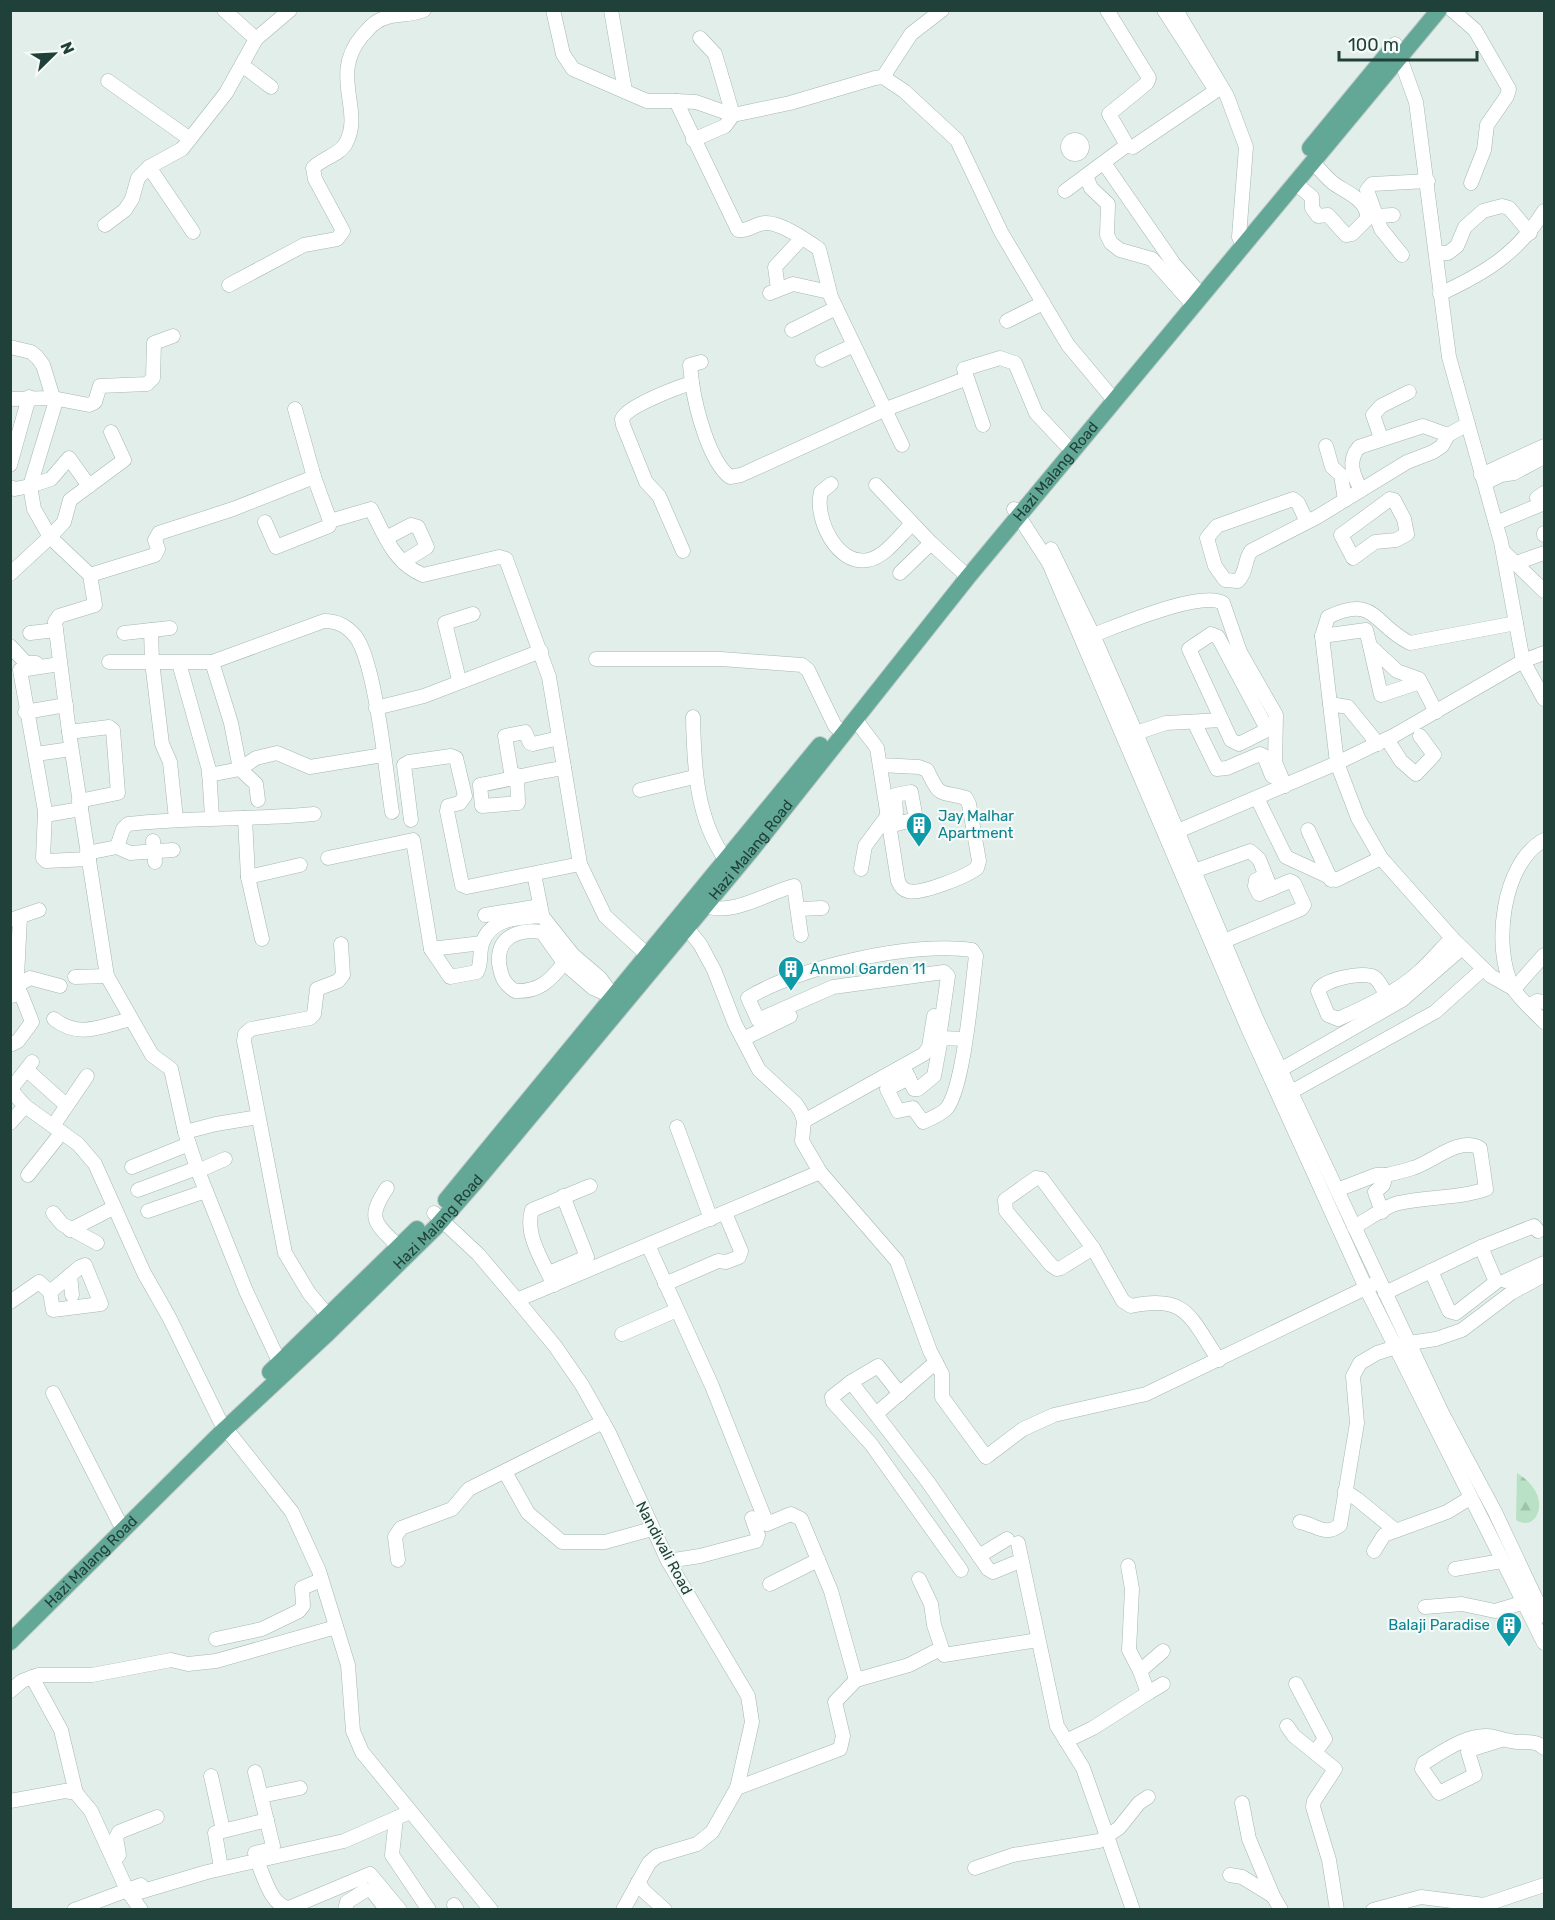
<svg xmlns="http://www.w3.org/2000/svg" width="1555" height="1920" font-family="Rubik,sans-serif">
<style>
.forest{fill:url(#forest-firs)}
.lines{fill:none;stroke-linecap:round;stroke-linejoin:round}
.minor-casing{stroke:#a4b7b1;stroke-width:15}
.major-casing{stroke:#c1cac8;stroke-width:18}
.minor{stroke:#fff;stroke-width:14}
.major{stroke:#63a797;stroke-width:16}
.labels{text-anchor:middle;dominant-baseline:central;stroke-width:4.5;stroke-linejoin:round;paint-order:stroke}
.street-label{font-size:15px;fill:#204139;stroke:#f3faf7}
.culture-label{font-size:15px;fill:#0d838f;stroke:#f3faf7;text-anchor:start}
</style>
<defs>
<pattern id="forest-firs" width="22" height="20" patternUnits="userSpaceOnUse" patternTransform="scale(1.5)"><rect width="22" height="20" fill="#b9e1c5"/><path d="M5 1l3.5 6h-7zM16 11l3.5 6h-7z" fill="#9fc2aa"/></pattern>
</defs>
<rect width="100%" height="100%" fill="#e2eee9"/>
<path class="forest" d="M1517,1473C1555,1496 1537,1534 1516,1520Z"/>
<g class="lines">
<g class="minor-casing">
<g id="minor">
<polyline points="224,10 256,39"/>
<path d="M553,10L563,54L573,69L647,101H676L738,230C748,232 755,223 766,223C782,223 806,240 819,249L831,297L902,445"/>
<polyline points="611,10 625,91"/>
<polyline points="1107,10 1149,78 1147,83 1109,114 1127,145 1133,147 1214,92 1213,86 1164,10"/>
<polyline points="1176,10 1227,96 1246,147 1239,237 1243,245"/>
<polyline points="1452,10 1475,30 1509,89 1507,96 1487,125 1484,150 1471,183"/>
<polyline points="1395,44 1416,102 1449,357 1501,542 1523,661 1544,653"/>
<polyline points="242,65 271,87"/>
<polyline points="883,77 911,34 942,10"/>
<polyline points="108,81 190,139"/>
<polyline points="676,101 696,102 733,115 790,103 875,78 883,77 904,91 957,140 1001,232 1068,345 1114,400"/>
<polyline points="693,140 725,126 733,115 715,54 700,38"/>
<circle cx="1075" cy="147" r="7"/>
<polyline points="1104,163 1174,264 1196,289"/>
<polyline points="149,167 193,232"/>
<polyline points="1086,176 1091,188 1108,204 1107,235 1111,243 1120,250 1152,259 1194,306"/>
<path d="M1295,183L1312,197V208L1318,216L1328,215L1346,235L1352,234L1367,219C1369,200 1345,192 1333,183C1326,177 1319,169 1313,162"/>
<polyline points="1065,191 1127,145"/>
<polyline points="1376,216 1393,215"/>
<polyline points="105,225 125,210 132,199 138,178 149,167 182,149 226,93 256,39 290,10"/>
<polyline points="1436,253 1448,253 1457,246 1465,227 1483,211 1502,206 1509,208 1530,233"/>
<polyline points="1402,255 1381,229 1367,190 1372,184 1428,181"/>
<path d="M229,285L304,245L337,239L343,231L315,179L313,168C322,158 340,155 346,143C364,110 329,75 362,36C366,32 370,26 375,23C390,12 408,17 424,10"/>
<polyline points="778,289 775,267 801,239"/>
<polyline points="770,293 793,284 829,292"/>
<path d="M1440,294C1485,273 1517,254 1544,211"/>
<polyline points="1007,321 1043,303"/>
<polyline points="792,330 836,308"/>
<polyline points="10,347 31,352 37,357 43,365 55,404 30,486 51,479 69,458 89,486"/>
<polyline points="822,360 852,346"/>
<polyline points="692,383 690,365 701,362"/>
<polyline points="10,399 53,398 89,405 95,402 100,386 147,384 153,378 154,343 173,336"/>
<polyline points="983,425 964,369 1000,358 1015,363 1036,413 1065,444"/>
<polyline points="111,432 124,460 70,500 64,522 50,537 90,575 95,605 59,616 55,622 69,732 107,976 152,1055 171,1069 185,1132 198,1171 246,1291 284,1372"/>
<polyline points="1381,438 1373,415 1381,406 1409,392"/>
<polyline points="1326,446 1332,467 1341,475 1345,500"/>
<polyline points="10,465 29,397"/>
<polyline points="1481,475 1544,446"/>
<polyline points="1489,481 1501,475 1514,473 1544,457"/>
<path d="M831,484L821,492C814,518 837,566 868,560C885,557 900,535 912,524"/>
<polyline points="876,485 931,543 968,577"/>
<polyline points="10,487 15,489 30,486 34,509 50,537 10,574"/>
<path d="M1361,490C1353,475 1347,461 1359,447L1423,426L1448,435"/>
<polygon points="1390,499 1394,500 1404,519 1407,534 1396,540 1375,542 1353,558 1341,535"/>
<polyline points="1014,509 1049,563 1247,1026 1366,1288 1544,1643"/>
<path d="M330,521L371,509C385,536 394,563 423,575L499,557L506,559L549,677L580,864L605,916L653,960"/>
<polyline points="265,522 276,547 329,526 330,521 314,477"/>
<path d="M1307,522L1298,503L1293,499L1217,526L1207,538L1215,566L1225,580L1238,581C1247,572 1244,561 1251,551L1317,517L1407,462L1433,452L1442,446L1448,435L1468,424"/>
<polyline points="1496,523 1542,504 1537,498 1544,493"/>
<polyline points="1544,533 1544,535"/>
<polyline points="386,538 411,525 418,527 427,547 403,562"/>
<polyline points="1051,549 1093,635 1136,733 1256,1018 1442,1413 1495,1512 1544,1616"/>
<path d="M683,551L659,496L646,482L623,425L622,419C627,406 678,387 692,383C696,409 709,461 730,477L741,475L886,409L965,379"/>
<polyline points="1503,551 1544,591"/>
<polyline points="1516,563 1544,553"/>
<polyline points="900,573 931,543"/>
<polyline points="90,575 155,555 158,549 155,540 159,533 233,509 314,477 295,409"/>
<polyline points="30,633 56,630"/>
<polyline points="124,633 170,628"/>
<polygon points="1211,634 1218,637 1266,727 1265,731 1239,744 1231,740 1189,649"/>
<path d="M1093,635C1118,626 1200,590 1223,603L1240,652L1276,715L1275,762L1285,786"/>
<polyline points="1322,636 1366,630 1370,646 1397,671 1419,679 1436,712"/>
<polyline points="10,646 26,663 36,663"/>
<polyline points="1370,646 1381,695 1420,682"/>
<polyline points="596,659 721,659 802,665 808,670 835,726 844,733"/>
<polyline points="109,662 152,662 151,630"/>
<polyline points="179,663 209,770 212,817"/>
<polyline points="60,664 20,670 45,811 43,858 46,861 89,859"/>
<polyline points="459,680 445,623 473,614"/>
<polyline points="1330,704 1348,707 1378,744"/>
<polyline points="376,708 424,696 541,651"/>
<polyline points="25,712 66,705"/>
<path d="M693,717C694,766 696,819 726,860"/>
<path d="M855,719L877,748L898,881C900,886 903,890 908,891C921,895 967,876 977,868L979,861L969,804L966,798C938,790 941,799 927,770L919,767L880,765"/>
<polyline points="1194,722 1217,769 1227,768 1260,754 1264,756 1272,776"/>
<polyline points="69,732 109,727 113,730 118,793 79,801"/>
<polyline points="1136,733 1166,723 1222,720"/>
<polyline points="1387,739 1401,761 1416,774 1434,755 1420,736"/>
<polyline points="36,754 71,749"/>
<polyline points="209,775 240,769 256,758 277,753 310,767 383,755"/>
<path d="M517,775L518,803L482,806L480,785C508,780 534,772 564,768"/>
<polyline points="512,778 505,736 525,732 530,743 533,744 559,738"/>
<polyline points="640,790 694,777"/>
<polyline points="1257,798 1286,857 1336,880 1381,858"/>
<path d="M258,800L256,784L240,769L231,723L212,662L324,621C338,621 347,626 356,637C376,665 386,774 392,812"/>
<polyline points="45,815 81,809"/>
<polyline points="245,818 248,877 262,939"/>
<polyline points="176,819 170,762 162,744 152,662 212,662"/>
<polyline points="411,820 404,765 409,762 451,756 456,758 465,796 460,803 448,806 447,811 462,885 467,887 580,864"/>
<polyline points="889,826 916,819 911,792 895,795 896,813"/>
<polyline points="1308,830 1331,880"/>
<path d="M1171,834L1337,763L1322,636L1328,617C1376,594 1373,625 1410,643L1516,623"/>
<path d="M1544,840C1502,863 1492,948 1513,988C1520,1000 1535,1012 1544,1022"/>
<polyline points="153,841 155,862"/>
<polyline points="117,847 130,853 173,850"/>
<path d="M87,853L117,847L123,829L128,824C190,817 252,820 314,814"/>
<path d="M328,858L413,840L431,949L450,977L477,972C482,963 479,953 482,944C490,917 520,918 542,916L573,955L600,978L613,996"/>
<polyline points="861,869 865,846 888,815"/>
<polyline points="1194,871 1250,851 1259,859 1271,889 1290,881 1294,883 1304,905 1301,909 1224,941"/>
<polyline points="534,874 542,914"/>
<polyline points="1265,876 1256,880 1255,886 1259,894 1271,889"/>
<polyline points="248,877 300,865"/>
<path d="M705,906C734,916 766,893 794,886L801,935"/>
<polyline points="799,909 822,908"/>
<polyline points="485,915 540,906"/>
<polyline points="13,919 39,910"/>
<polyline points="681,921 700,944 714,970 735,1024 759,1070 796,1104 801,1112 804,1121 802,1141 820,1172 897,1261 930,1351 942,1374 942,1397 986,1457 1023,1429 1054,1415 1146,1394 1374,1284"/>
<polyline points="431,949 482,943"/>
<path d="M564,963C550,981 539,992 515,991C503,983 501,976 499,963C497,936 519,929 542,932L564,963L593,988L612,996"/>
<polyline points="75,977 107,976"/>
<polyline points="10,984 17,977 20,917"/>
<polyline points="13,988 30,978 60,986"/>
<polyline points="1514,989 1491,976 1452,938 1381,858 1358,818 1337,763 1395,735 1523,661 1544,699"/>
<polyline points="1514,989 1544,955"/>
<path d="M1386,994C1382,988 1378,977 1371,976C1359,973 1323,979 1318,991L1328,1015L1338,1019C1366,1007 1397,992 1419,972C1431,961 1441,949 1452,938"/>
<polyline points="10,996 21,994 32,1022 18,1041 10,1045"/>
<polyline points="1529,1006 1537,1001 1544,1002"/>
<path d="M54,1019C79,1039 102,1026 131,1019"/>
<polyline points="743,1039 790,1016"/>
<polyline points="27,1070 66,1105"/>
<polyline points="905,1070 914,1089 918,1089 934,1076 941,1038 965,1039"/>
<polyline points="1280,1070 1402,1000 1462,948"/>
<path d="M909,1078L887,1089L898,1111L913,1108L923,1122C930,1119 942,1114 947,1108C964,1086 972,987 976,956L972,950C915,941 797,967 748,998L758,1020L833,987L944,972L948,976L940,1032"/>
<polyline points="10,1089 25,1106 78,1144 95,1164 144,1273 169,1317 220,1421 292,1512 319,1571 348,1665 353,1731 362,1752 491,1910"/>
<polyline points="11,1089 32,1062"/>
<polyline points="1291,1092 1435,1012 1483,969"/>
<polyline points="804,1121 924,1054 929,1047 934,1016"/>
<polyline points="10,1123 25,1106"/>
<polyline points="53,1126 87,1076"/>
<polyline points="677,1127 711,1219"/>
<polyline points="185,1132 216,1124 258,1117"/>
<polyline points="132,1167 189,1144"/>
<polyline points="198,1171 225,1159"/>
<polyline points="28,1175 62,1132"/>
<polygon points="1036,1178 1042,1179 1093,1248 1061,1268 1057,1269 1051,1265 1006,1211 1005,1200"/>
<path d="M387,1188C366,1219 375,1223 399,1247"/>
<polyline points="138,1190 197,1168"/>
<polyline points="1337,1190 1376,1175 1386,1175"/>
<polyline points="148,1211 206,1191"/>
<polyline points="53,1213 62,1224 97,1243"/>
<polyline points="434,1213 478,1254 517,1300 555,1346 582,1385 609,1433 668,1561 748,1696 752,1722 737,1788 712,1832 697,1844 657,1856 649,1863 623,1910"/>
<path d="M1354,1227C1367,1220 1387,1205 1399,1203C1428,1196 1458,1199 1486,1189L1480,1148C1459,1136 1433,1162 1413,1168C1404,1171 1395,1173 1386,1175L1383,1185L1375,1192L1382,1212"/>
<polyline points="70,1230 113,1208"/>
<polyline points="648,1245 712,1386 767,1524 791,1514 801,1519 831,1591 856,1680 835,1702 843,1736 840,1749 737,1788"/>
<path d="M1093,1248L1123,1301L1131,1306C1188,1294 1190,1318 1219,1360"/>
<polyline points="1431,1271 1449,1311 1456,1313 1496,1282 1481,1247"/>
<polyline points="549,1273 587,1257 563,1196"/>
<polyline points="70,1275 72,1295"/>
<polyline points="1505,1281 1544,1263"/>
<polyline points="665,1284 718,1261 726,1262 739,1257 741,1251 725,1213"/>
<path d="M554,1285C544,1264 524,1234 532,1210L590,1186"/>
<polyline points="1385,1293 1481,1247 1534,1226 1538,1231"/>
<polyline points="517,1300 820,1172"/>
<polyline points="10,1302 39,1282 50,1292 53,1310 101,1304 85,1265 80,1267 50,1292"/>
<polyline points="328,1316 309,1293 285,1253 244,1041 245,1034 251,1029 310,1018 314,1014 317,989 338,981 343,975 341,944"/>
<polyline points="622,1334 677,1310"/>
<polyline points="851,1382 878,1366 900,1394"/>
<polyline points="53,1393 119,1522"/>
<polyline points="876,1414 936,1362"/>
<polyline points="505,1472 528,1513 562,1542 605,1542 652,1529"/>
<polyline points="1345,1491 1357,1499 1395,1530"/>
<path d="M1300,1522C1317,1525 1325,1537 1340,1525L1357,1423L1353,1376L1360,1363L1377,1353L1409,1343L1436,1339L1462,1330L1511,1293L1544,1275"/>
<polyline points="1018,1543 1057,1726 1083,1768 1133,1910"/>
<polyline points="1374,1551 1384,1535 1447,1512 1470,1498"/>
<polyline points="979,1556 1007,1539"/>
<polyline points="398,1560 395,1537 401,1528 452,1509 469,1489 603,1422"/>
<polyline points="668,1561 700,1556 756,1541 758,1535 752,1518"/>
<polyline points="1128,1566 1132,1589 1129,1650 1140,1671"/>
<polyline points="1455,1569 1502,1561"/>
<polyline points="961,1570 871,1444 833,1402 832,1397 851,1382 928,1482 988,1569 993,1572 1015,1563"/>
<polyline points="919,1579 931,1604 934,1625 944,1655 1038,1640"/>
<polyline points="770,1584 818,1560"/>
<polyline points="1425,1607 1462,1604 1495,1611 1532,1600"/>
<polyline points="216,1639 262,1629 299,1611 303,1606 302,1588 321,1580"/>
<polyline points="32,1677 61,1730 76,1793"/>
<polyline points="856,1680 909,1665 940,1649"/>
<polyline points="1296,1684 1325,1739 1315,1752"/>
<polyline points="10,1691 22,1681 38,1675 92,1675 171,1660 188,1664 216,1661 336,1627"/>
<polyline points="1148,1693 1163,1684"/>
<polyline points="1287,1726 1294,1736 1335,1769 1314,1801 1313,1807 1329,1860 1337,1910"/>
<path d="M1501,1740L1469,1750L1468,1752L1475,1775L1439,1793L1422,1769L1424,1763C1442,1752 1471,1731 1494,1737C1502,1739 1509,1741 1517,1742C1527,1742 1537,1741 1544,1748"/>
<polyline points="1066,1741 1093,1728 1148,1693 1140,1671 1163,1651"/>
<polyline points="255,1772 273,1846 272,1849 255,1853"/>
<polyline points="211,1776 223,1830"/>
<polyline points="261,1796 300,1788"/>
<polyline points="10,1801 65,1791 76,1793 91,1811 127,1890 141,1910"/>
<polyline points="1242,1803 1249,1839 1273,1896 1281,1910"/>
<polyline points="396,1818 392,1855 429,1910"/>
<polyline points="114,1861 119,1855 116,1838 119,1832 157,1817"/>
<path d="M257,1861C264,1876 271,1906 289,1908L370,1874L400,1910"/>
<polyline points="220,1862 215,1833 267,1820"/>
<polyline points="975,1868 1013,1855 1099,1841 1119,1828 1139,1803 1148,1797"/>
<polyline points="1230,1875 1242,1877 1273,1896"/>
<polyline points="638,1882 644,1891 665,1910"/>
<polyline points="133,1894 207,1872 344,1841 410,1812"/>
<polyline points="454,1905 457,1910"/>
<polyline points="74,1910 141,1885"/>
<polyline points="345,1910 347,1902 366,1890 372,1891 387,1910"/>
<polyline points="1373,1910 1421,1897 1484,1905 1544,1885"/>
</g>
</g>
<g class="major-casing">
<g id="major">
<polyline points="1310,148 1389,52"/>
<polyline points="446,1200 820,745"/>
<polyline points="270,1372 417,1229"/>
<path id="s1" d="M10,1642L225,1429L325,1336L436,1227L478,1179L750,852L968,577L1439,10"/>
</g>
</g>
<use href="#minor" class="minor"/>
<use href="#major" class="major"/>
</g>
<defs>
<g id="building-pin" transform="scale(1.35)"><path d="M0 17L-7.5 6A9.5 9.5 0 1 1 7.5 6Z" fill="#0f9aa8" stroke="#f3faf7"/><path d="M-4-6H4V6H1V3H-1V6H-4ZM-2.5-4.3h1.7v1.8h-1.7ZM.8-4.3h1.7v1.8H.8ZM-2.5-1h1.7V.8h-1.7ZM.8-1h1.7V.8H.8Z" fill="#fff"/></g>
</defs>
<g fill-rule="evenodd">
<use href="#building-pin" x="919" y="825"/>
<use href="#building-pin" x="791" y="969"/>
<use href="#building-pin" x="1509" y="1625"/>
</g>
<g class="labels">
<g class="street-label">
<text stroke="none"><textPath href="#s1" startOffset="1572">Hazi Malang Road</textPath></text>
<text stroke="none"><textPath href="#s1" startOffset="1086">Hazi Malang Road</textPath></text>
<text stroke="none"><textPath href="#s1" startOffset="600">Hazi Malang Road</textPath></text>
<text transform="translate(664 1548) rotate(62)">Nandivali Road</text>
<text stroke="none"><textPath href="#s1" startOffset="114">Hazi Malang Road</textPath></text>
</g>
<g class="culture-label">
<text x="938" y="816">Jay Malhar<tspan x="938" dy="17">Apartment</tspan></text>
<text x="810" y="969">Anmol Garden 11</text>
<text x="1490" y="1625" text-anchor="end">Balaji Paradise</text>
</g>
</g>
<rect width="1555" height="1920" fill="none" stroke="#204139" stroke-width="24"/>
<g transform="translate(54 54) rotate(66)" stroke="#f3faf7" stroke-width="4.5" paint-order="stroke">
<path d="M0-4.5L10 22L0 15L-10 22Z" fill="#204139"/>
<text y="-9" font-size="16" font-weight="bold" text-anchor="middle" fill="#204139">N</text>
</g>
<path d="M1339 51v9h138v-9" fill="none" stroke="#204139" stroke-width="3"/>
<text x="1348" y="51" font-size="18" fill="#204139" stroke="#f3faf7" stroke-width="4.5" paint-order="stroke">100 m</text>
</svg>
